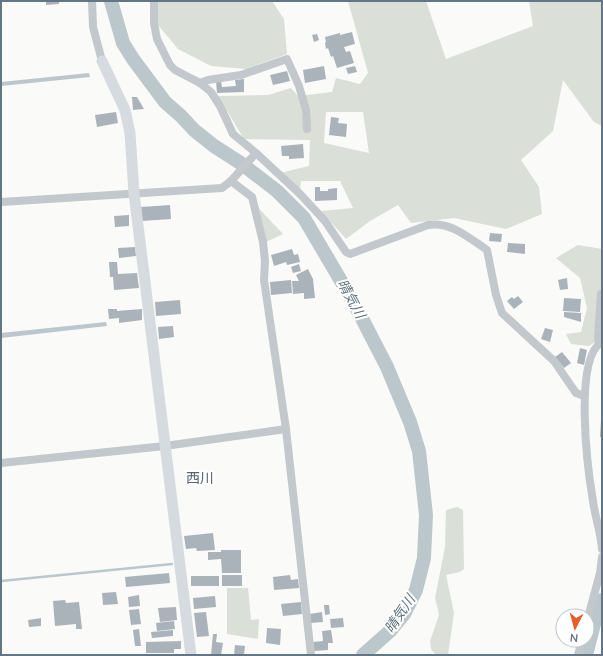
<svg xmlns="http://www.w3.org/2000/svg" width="603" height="656" font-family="'Nunito Sans','Noto Sans JP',sans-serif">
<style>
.green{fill:#dadfd7;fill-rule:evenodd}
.water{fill:#bcc7cc}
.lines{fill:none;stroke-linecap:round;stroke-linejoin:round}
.stream{stroke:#bcc7cc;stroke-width:2.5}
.river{stroke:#bcc7cc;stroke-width:14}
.building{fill:#aab3b9}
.street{stroke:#c3c8cc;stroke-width:8}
.secondary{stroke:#d6dbdf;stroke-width:11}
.labels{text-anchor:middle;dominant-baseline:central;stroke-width:4;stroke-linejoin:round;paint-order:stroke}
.water-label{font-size:14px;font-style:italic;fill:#5f747c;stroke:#fff}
.neighbourhood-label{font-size:14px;fill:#57636e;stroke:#fff}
</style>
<rect width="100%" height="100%" fill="#fafaf8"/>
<g class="green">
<polygon points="158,1 272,1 284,19 287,54 246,69 211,66 178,49 158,25"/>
<path d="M348,1H426L446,59L533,26L529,1H602V126L594,122L563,80L553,131L521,160L539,187L542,214L506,229L454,218L411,223L398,205L370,221L346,239L321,211L353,208L340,181H301L300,190L280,173L309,166L310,140L244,139L218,96L268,95L291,88L298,96L332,92L336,78L360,84L368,73ZM326,112H363L369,153L324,143Z"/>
<polygon points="250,199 283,234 262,244"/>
<polygon points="578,245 602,249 602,337 589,346 571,344 566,334 581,332 587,308 580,278 556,258"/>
<polygon points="457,507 463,510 464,569 460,572 446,575 454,613 448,655 436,655 431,649 430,641 439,615 435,598 445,547 446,510"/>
<polygon points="227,588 248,588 251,620 259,619 258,639 227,634"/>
</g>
<g class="water">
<polygon points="89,73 90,77 1,86 1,82"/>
<polygon points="106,322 107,326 1,338 1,333"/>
</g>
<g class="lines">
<polyline class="stream" points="1,581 172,564"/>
<g class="river">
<polyline points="111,1 123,43 133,59 165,102 181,116 194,130 214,146 242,164 277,191 304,218 354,303 387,367 410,422 419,451 426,515 424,558 416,590 404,614 390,631 363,655"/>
<polyline points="586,655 594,624 602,600"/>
</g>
</g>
<g class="building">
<polygon points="46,1 59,1 59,4 46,5"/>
<polygon points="352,32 355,44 344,47 346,52 350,51 354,63 337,68 333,56 331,57 328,48 326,49 325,43 326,42 325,37 340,33 340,35"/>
<polygon points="317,34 319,40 314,42 312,35"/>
<polygon points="324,66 326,79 305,83 303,70"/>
<polygon points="355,66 357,72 348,74 346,68"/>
<polygon points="287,71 290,81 273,85 270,75"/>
<polygon points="244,79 244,92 217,93 216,81 221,81 222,87 236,86 235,80"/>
<polygon points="132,97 137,97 144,109 133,110"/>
<polygon points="116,112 118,123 97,127 95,115"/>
<polygon points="331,117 339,118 338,123 347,124 346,137 329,135"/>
<polygon points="303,144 304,158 289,159 289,156 282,156 281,146"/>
<polygon points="315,187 320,187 320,191 328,191 328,189 337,188 337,200 315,201"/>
<polygon points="170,205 171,219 142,221 141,207"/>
<polygon points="129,215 129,226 115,227 114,216"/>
<polygon points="490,233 502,234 501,242 489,241"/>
<polygon points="508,243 525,244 525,254 507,252"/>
<polygon points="135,247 136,256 119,258 118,248"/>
<polygon points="292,249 294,255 298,254 300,262 287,265 286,262 274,266 271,255"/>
<polygon points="109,262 117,262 118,274 137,273 139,288 114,290 113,277 110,277"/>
<polygon points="299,264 301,271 293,273 291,267"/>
<polygon points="308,269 313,279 315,298 304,299 304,293 293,294 292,281 299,281 296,275"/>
<polygon points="567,278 568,289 560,290 558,280"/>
<polygon points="291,280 292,293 271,295 270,282"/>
<polygon points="518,296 523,302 514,309 507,301 512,297 514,299"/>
<polygon points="564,298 581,299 580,312 563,311"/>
<polygon points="180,300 181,314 156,316 155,302"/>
<polygon points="108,309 117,309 117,311 142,309 142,320 119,323 119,318 109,319"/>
<polygon points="564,312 581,313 581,322 564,317"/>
<polygon points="173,326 174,337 159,339 158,327"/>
<polygon points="545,328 553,330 550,342 541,339"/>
<polygon points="580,348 587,350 584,365 577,363"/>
<polygon points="562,352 571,363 564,368 555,357"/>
<polygon points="601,421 602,421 602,437 600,437"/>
<polygon points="213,533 215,550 197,551 196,548 186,549 184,536"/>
<polygon points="221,550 241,550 241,573 222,573 221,559 208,560 208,552 221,552"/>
<polygon points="169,573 170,583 126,587 125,577"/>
<rect x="222" y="575" width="20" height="11"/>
<polygon points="290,575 291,580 298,579 299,588 274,590 273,577"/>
<rect x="191" y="576" width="28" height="10"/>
<polygon points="116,592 118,604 103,605 102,593"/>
<polygon points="139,595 140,606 129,607 128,597"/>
<polygon points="215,596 216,607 194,609 193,598"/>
<polygon points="65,600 66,603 79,602 82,629 76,629 76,624 55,626 53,601"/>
<polygon points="301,602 302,614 283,616 281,604"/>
<polygon points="324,605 329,605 330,614 325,615"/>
<polygon points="176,607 177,620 160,622 158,608"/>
<polygon points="139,609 141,624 131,625 129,610"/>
<polygon points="206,612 209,636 197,637 194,613"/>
<polygon points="322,612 323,622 311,623 310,614"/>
<polygon points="41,618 41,626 29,627 28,620"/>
<polygon points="343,618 344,627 331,628 330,619"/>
<polygon points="174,621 175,629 157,631 156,623"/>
<polygon points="267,628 281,629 280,645 266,643"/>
<polygon points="139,629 141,646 135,646 133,630"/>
<polygon points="173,630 173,636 152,638 151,632"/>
<polygon points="331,630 333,643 328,643 328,650 314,651 313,642 323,641 322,631"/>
<polygon points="213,634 217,634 216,642 223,643 221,655 211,655"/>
<polygon points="181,641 181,649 174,649 174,653 146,653 146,642"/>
<polygon points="235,645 245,646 244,655 234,655"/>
</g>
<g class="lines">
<g class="street">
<polyline points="92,1 93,27 102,61"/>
<path d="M154,1V23L157,39L170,65L175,70L200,83L211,92L220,106L233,134L256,153L300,194L325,221L346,252L350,254L428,225C451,221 469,238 487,250L496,295L502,313L554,361L576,393L584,396"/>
<polyline points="200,83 208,80 241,75 287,59 299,86 306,110 307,129"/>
<polyline points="231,181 252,197 263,242 265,261 264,280 286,429 311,655"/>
<polyline points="1,202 222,188 231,181 256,153"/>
<path d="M602,342C573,358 588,472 593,501C595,517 601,533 602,549"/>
<polyline points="599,344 598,338 601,294"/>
<polyline points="1,463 165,446 286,429"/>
<polyline points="587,621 600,573 602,557"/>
<polyline points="578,655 582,640"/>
</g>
<polyline class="secondary" points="102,61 125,110 130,133 134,193 191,655"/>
</g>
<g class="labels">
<g class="water-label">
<text transform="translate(351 299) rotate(61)">晴気川</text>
<text transform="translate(400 614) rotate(-56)">晴気川</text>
</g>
<g class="neighbourhood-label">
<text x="200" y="478">西川</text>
</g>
</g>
<rect width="603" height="656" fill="none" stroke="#647583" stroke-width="4"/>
<g transform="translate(575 628) rotate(186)"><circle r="19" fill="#ffffff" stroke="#c1c8cd"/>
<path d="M0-3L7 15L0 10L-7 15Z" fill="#e65c2b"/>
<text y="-6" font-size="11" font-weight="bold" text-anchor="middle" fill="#647583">N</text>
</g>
</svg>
